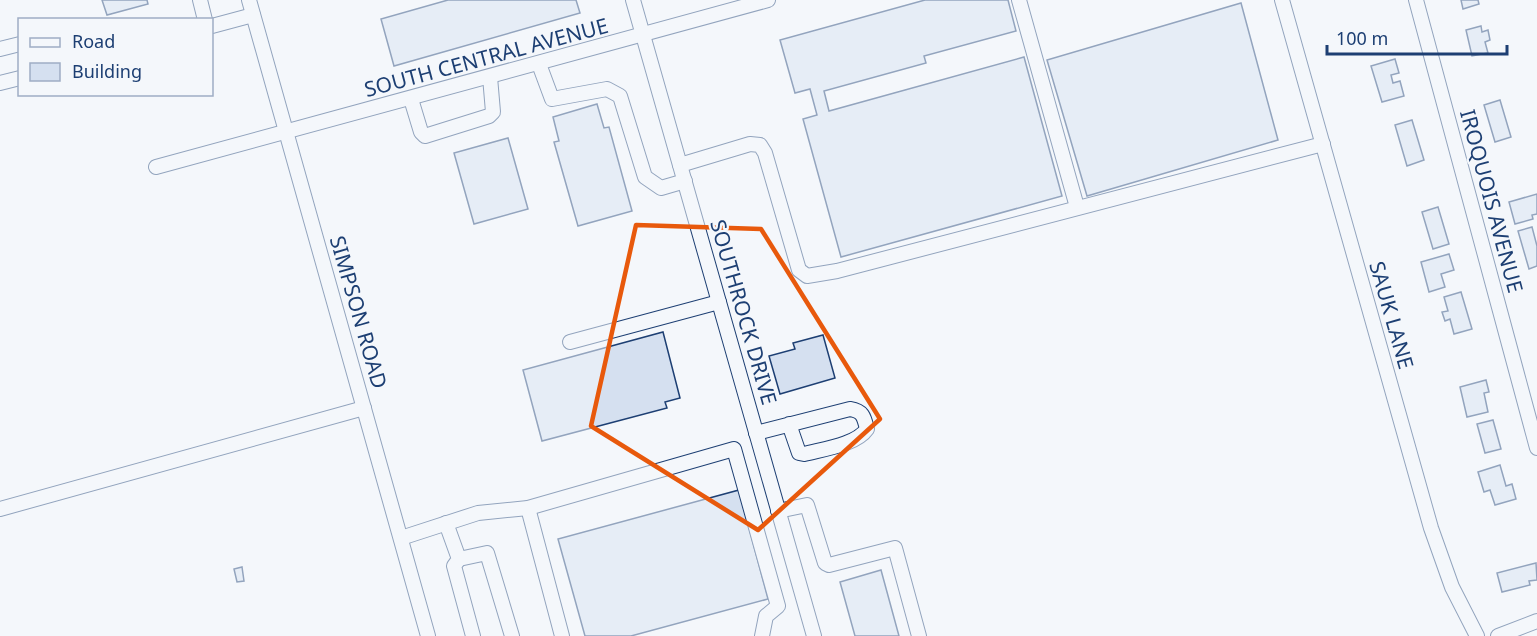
<svg xmlns="http://www.w3.org/2000/svg" width="1537" height="636" font-family="'Noto Sans',sans-serif">
<style>
.building{fill:#d5e0f0;stroke:#1d3f73;stroke-width:1.5}
.lines{fill:none;stroke-linecap:round;stroke-linejoin:round}
.minor-casing{stroke:#1d3f73;stroke-width:16}
.minor{stroke:#f4f7fb;stroke-width:14}
.marked{fill:none;stroke:#e8590c;stroke-width:4.5;stroke-linejoin:round}
.labels{text-anchor:middle;dominant-baseline:central;stroke-width:4.5;stroke-linejoin:round;paint-order:stroke}
.street-label{font-size:21px;fill:#1d3f73;stroke:#f4f7fb}
</style>
<rect width="100%" height="100%" fill="#f4f7fb"/>
<g class="building">
<polygon points="102,0 147,0 148,4 107,15"/>
<polygon points="448,0 576,0 580,13 394,66 381,19"/>
<polygon points="925,0 1008,0 1016,31 924,56 926,63 824,91 829,111 1024,57 1062,196 841,257 803,119 817,115 810,89 795,93 780,40"/>
<polygon points="1461,0 1478,0 1479,4 1463,9"/>
<polygon points="1241,3 1278,140 1087,196 1047,60"/>
<polygon points="1481,26 1482,32 1488,30 1490,40 1485,42 1488,53 1472,56 1466,30"/>
<polygon points="1395,59 1399,73 1391,75 1393,83 1400,81 1404,96 1382,102 1371,66"/>
<polygon points="1500,100 1511,137 1495,142 1484,105"/>
<polygon points="597,104 604,128 609,127 632,211 578,226 554,142 559,141 553,117"/>
<polygon points="1412,120 1424,160 1407,166 1395,125"/>
<polygon points="508,138 528,209 474,224 454,153"/>
<polygon points="1537,194 1537,214 1532,215 1533,219 1515,224 1509,202"/>
<polygon points="1438,207 1449,244 1433,249 1422,212"/>
<polygon points="1532,227 1537,246 1537,266 1529,269 1518,231"/>
<polygon points="1449,254 1454,270 1441,274 1445,287 1429,292 1421,262"/>
<polygon points="1461,292 1472,329 1454,334 1450,319 1445,321 1442,312 1448,311 1444,297"/>
<polygon points="663,332 680,398 665,402 667,408 542,441 523,370"/>
<polygon points="823,335 835,378 780,394 769,356 795,349 793,343"/>
<polygon points="1486,380 1489,392 1484,393 1488,412 1467,417 1460,387"/>
<polygon points="1493,420 1501,449 1485,453 1477,424"/>
<polygon points="1500,465 1506,486 1512,484 1516,499 1495,505 1490,490 1484,492 1478,472"/>
<polygon points="739,490 768,599 631,636 585,636 558,539"/>
<polygon points="1536,563 1537,580 1529,581 1530,585 1502,592 1497,573"/>
<polygon points="242,567 244,581 237,582 234,569"/>
<polygon points="881,570 899,636 855,636 840,582"/>
</g>
<g class="lines">
<g class="minor-casing">
<g id="minor">
<polyline points="200,0 205,20"/>
<polyline points="249,0 428,636"/>
<polyline points="633,0 814,636"/>
<polyline points="1019,0 1077,207"/>
<polyline points="1282,0 1431,528 1452,587 1477,636"/>
<polyline points="1416,0 1537,448"/>
<polyline points="212,26 253,15"/>
<polyline points="0,49 20,44"/>
<polyline points="539,64 552,99 607,89 620,96 645,177 661,188 685,181"/>
<polyline points="0,83 20,78"/>
<polyline points="411,99 421,132 425,136 489,116 493,112 490,77"/>
<polyline points="680,165 750,144 760,145 765,153 799,270 807,276 837,271 1323,144"/>
<polyline points="156,167 768,0"/>
<polyline points="570,342 719,302"/>
<path d="M756,433L850,409C863,411 864,417 867,429C856,445 823,449 804,454L799,453L789,424"/>
<polyline points="528,508 562,636"/>
<polyline points="0,509 364,408"/>
<polyline points="778,511 807,505 825,563 829,565 895,548 919,636"/>
<polyline points="446,523 459,559 454,566 473,636"/>
<polyline points="401,538 478,513 528,508 734,449 778,606 766,616 762,636"/>
<polyline points="459,559 487,553 512,636"/>
<polyline points="1498,636 1537,621"/>
</g>
</g>
<use href="#minor" class="minor"/>
</g>
<path d="M0 0H1537V636H0ZM636,225L761,229L880,419L758,530L591,426Z" fill="#f4f7fb" fill-opacity=".55" fill-rule="evenodd"/>
<path class="marked" d="M636,225L761,229L880,419L758,530L591,426Z"/>
<g class="labels">
<g class="street-label">
<text transform="translate(486 57) rotate(-15)">SOUTH CENTRAL AVENUE</text>
<text transform="translate(1492 201) rotate(75)">IROQUOIS AVENUE</text>
<text transform="translate(359 312) rotate(74)">SIMPSON ROAD</text>
<text transform="translate(744 312) rotate(74)">SOUTHROCK DRIVE</text>
<text transform="translate(1392 315) rotate(74)">SAUK LANE</text>
</g>
</g>
<rect x="18" y="18" width="195" height="78" fill="#f4f7fb" stroke="#9eadc5" stroke-width="1.5"/>
<rect x="30" y="38" width="30" height="9" fill="#f4f7fb" stroke="#9eadc5" stroke-width="1.5"/>
<text x="72" y="48" font-size="18" fill="#1d3f73">Road</text>
<rect x="30" y="63" width="30" height="18" fill="#d5e0f0" stroke="#9eadc5" stroke-width="1.5"/>
<text x="72" y="78" font-size="18" fill="#1d3f73">Building</text>
<path d="M1327 45v9h180v-9" fill="none" stroke="#1d3f73" stroke-width="3"/>
<text x="1336" y="45" font-size="18" fill="#1d3f73" stroke="#f4f7fb" stroke-width="4.5" paint-order="stroke">100 m</text>
</svg>
